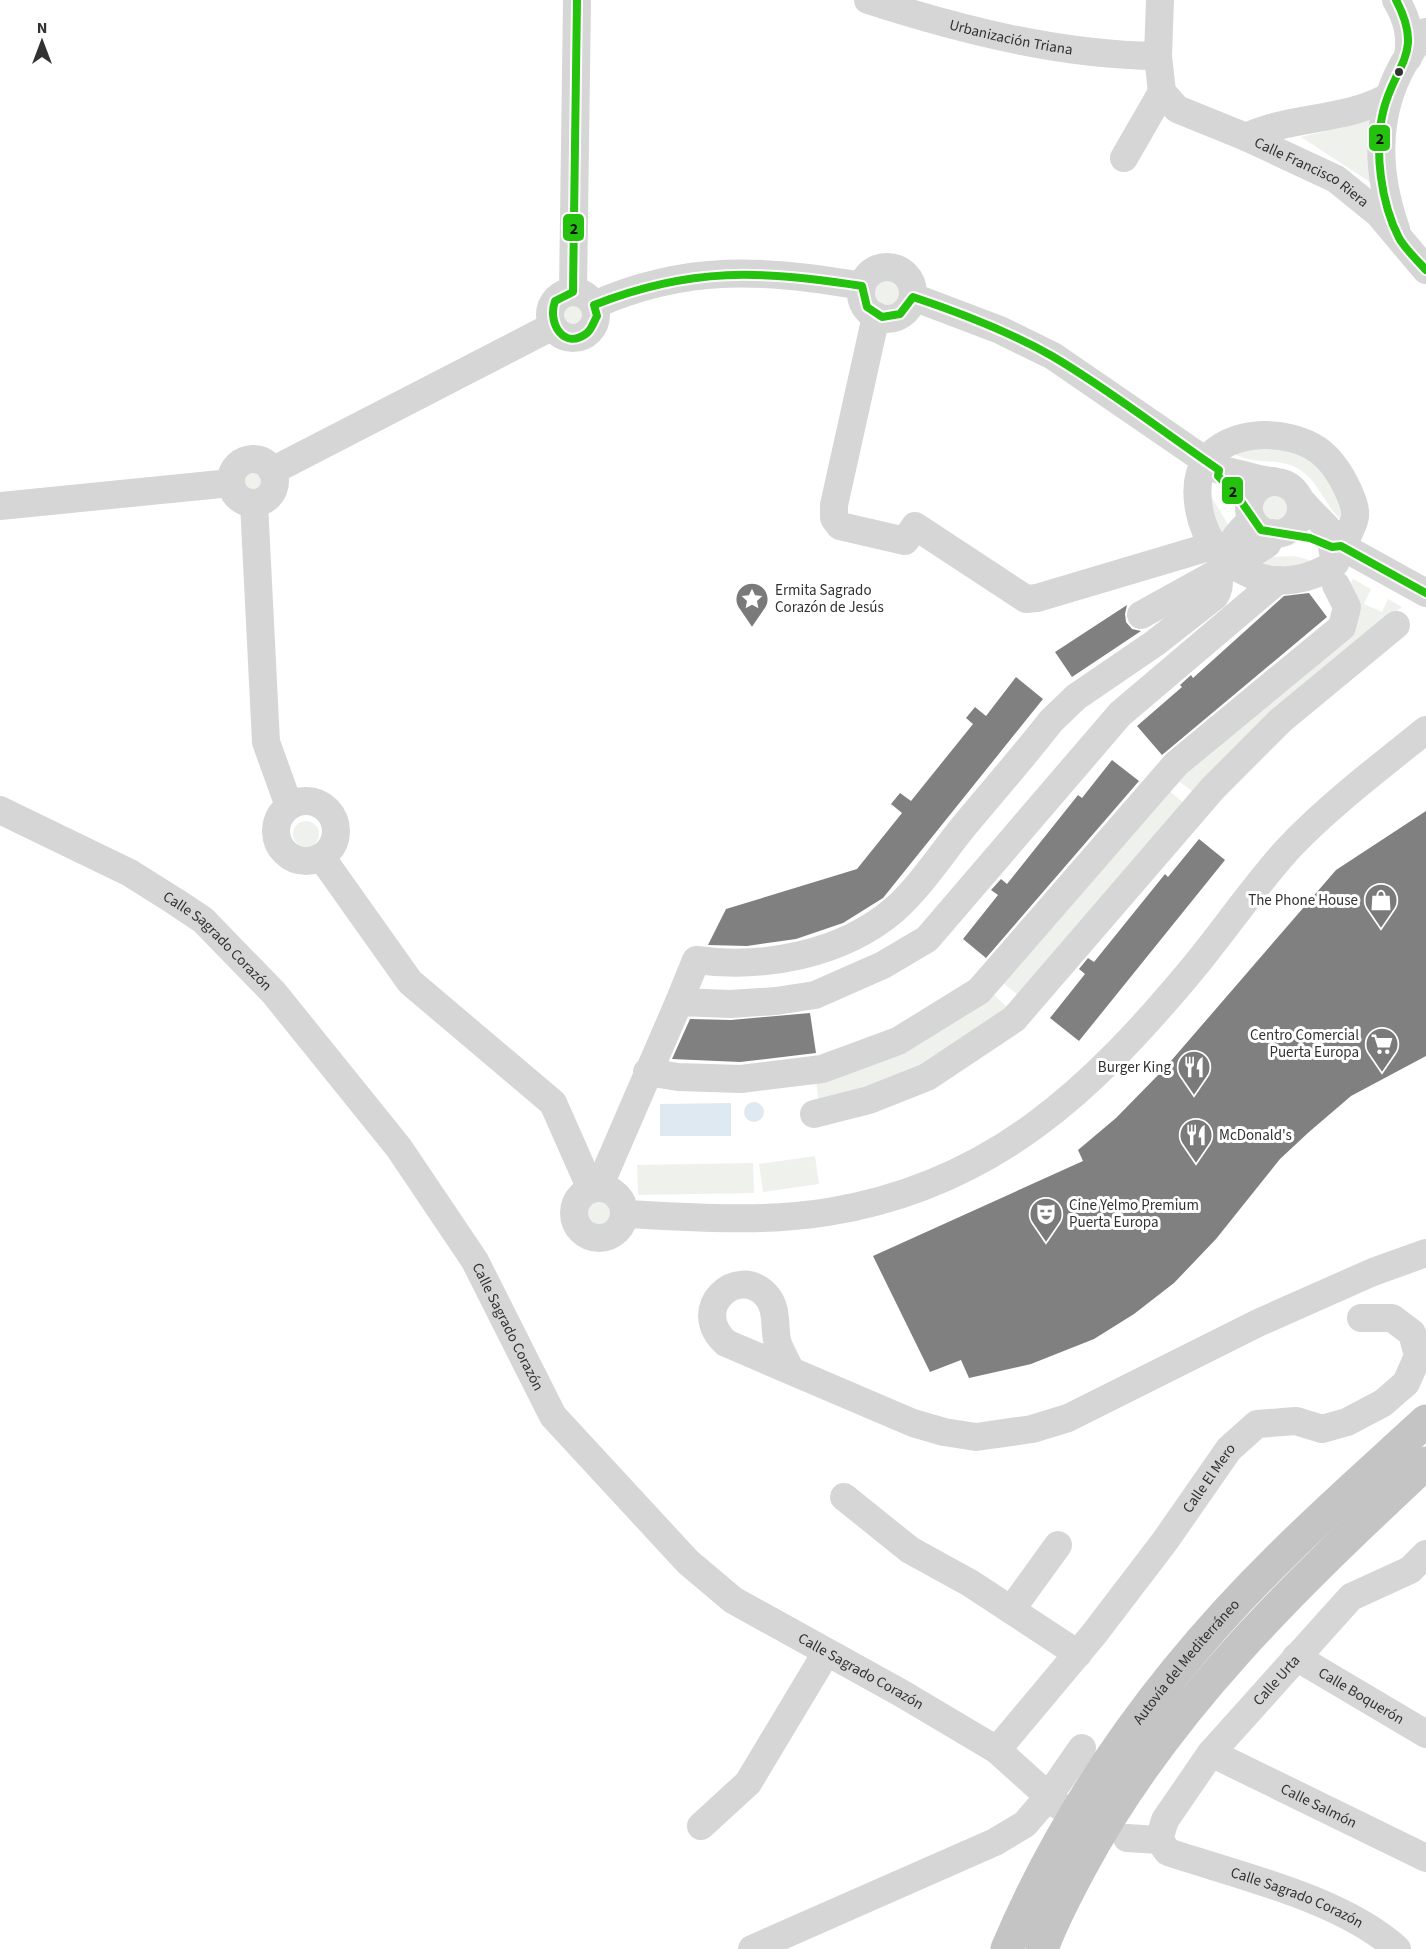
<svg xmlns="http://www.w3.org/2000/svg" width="1426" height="1949" font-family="'Source Sans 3',sans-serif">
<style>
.green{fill:#eff2ec}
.water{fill:#dee9f1}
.building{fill:#808080}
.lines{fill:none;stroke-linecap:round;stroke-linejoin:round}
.minor{stroke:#d6d6d6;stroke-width:28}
.highway{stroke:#c4c4c4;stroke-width:33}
.bus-1-casing{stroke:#fff;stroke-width:12}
.bus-1{stroke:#24c20f;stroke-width:8}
.bus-dot{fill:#323232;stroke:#fff;stroke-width:2}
.labels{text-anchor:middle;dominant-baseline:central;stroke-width:6;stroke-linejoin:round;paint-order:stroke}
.street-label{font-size:15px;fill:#323232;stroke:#fff}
.poi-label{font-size:15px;fill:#323232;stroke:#fff;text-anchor:start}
.line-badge{stroke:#fff;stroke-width:2}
.pale-badge-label{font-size:16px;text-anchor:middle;font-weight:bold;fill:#111}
</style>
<rect width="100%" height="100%" fill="#fff"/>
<g class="green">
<polygon points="1370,120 1373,184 1301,137"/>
<circle cx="888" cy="293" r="15"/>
<circle cx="572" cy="315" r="14"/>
<path d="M1292,444L1342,487L1341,520C1326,506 1317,480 1299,469C1277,456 1250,467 1228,450Z"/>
<circle cx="253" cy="481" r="12"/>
<polygon points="1205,491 1213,499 1236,538 1267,557 1294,556 1324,564 1296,576 1230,558"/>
<circle cx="1275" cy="508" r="15"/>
<polygon points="1353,579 1371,589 1364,604 1382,612 1388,599 1402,607 1356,643 1200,797 1173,777 1343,637 1349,585"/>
<polygon points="1164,786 1189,808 1025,1001 1001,981"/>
<circle cx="306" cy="834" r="13"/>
<polygon points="993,994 1012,1012 929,1072 819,1107 816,1080"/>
<polygon points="815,1156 819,1184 763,1192 759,1164"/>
<polygon points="753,1163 754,1193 638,1195 637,1165"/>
<circle cx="599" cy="1214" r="13"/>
</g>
<g class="water">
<circle cx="754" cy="1112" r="10"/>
<polygon points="731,1103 731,1136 660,1136 660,1104"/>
</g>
<g class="building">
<polygon points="1309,593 1327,617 1162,755 1137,726 1182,687 1180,685 1191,675 1193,678 1284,596"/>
<polygon points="1127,605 1125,614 1126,622 1132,629 1141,631 1072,677 1055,652"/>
<polygon points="1016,677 1043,699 883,898 843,923 796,939 747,946 708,945 726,909 857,869 902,813 891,804 900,793 911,801 973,724 966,718 975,707 986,716"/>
<polygon points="1112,760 1139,781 986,958 963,939 998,895 991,890 1001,879 1007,884 1078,795 1082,798"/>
<polygon points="1426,811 1426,1056 1351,1096 1309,1132 1280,1159 1216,1239 1174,1283 1134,1314 1094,1339 1031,1364 969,1378 961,1360 930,1372 873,1256 1083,1161 1078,1150 1116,1118 1164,1069 1336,870"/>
<polygon points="1199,839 1225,860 1079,1041 1050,1018 1085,974 1079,969 1088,958 1094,962 1165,874 1168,877"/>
<polygon points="810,1013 816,1053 740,1062 672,1059 690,1019 731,1020"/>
</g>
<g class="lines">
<g class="minor">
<path id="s1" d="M868,0C961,30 1060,55 1158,56"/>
<path id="s2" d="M1160,0L1158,56L1162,92L1177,109L1246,137L1336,179L1378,213L1426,270"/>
<path d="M1396,0C1408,20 1411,35 1408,58"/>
<path d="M1246,137C1291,116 1343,121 1386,98"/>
<polyline points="1124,158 1162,92"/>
<path d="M1396,229C1371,158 1376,90 1426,32"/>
<circle cx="887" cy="293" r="26"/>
<circle cx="573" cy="315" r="23"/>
<polyline points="573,292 577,0"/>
<path d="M913,297L1000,330L1053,356L1219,470C1228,469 1257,481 1273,481"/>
<path d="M594,305C686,264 766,269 862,286"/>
<polyline points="876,316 834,505 834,518 840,526 905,541 915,526 1026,599 1037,598 1212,546"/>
<circle cx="253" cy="481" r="22"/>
<polyline points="272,471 553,326"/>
<circle cx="1275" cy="508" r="26"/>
<path d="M1299,498C1312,515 1332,529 1341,546L1426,593"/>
<polyline points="254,503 266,742 289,806"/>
<polyline points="0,506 231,483"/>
<path d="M1332,547L1335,563C1282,601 1210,574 1199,509C1196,492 1196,475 1206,461C1229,428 1288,429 1318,450C1332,460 1341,475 1348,490C1351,497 1356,507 1355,516C1355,521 1351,528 1349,533L1336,537"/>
<polyline points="1141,615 1253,553 1267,544 1273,533"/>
<circle cx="306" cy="831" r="30"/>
<path id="s3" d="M0,810L130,873L176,902L203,920L274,993L399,1148L475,1261L553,1416L688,1562L733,1600L901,1693L997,1750L1058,1805"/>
<polyline points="322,858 410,982 553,1103 591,1189"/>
<path d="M679,1002L696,960C763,969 841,955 894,910C920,887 942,853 964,826C993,791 1023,757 1051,721L1076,697L1155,643L1215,596C1221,587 1218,579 1220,568C1223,552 1239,531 1252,520"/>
<polyline points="647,1072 678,1077 741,1079 822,1069 898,1041 979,991 1176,764 1342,627 1347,607 1336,585"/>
<polyline points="814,1114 869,1100 927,1077 1014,1019 1213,788 1281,720 1396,625"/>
<polyline points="599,1187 679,1002 730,1004 776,1001 815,995 883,965 927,939 1120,714 1278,580"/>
<circle cx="599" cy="1213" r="25"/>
<path d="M625,1214C692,1217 761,1223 828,1212C993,1185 1092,1090 1194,967C1225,929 1254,887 1287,850C1326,808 1381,766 1426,730"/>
<path d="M790,1369C786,1361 781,1352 778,1344C773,1328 779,1309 766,1295C737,1264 688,1309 726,1343L913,1423L944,1432L976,1437L1032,1429L1068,1418L1258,1323L1373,1272L1426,1253"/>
<polyline points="844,1497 910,1550 970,1583 1078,1654"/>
<polyline points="1011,1610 1058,1545"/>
<path id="s4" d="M1296,1657L1426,1734"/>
<path id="s5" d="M997,1750L1094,1634L1165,1541L1229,1449L1257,1424L1296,1421L1322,1429L1347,1422L1383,1403L1406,1383L1418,1356L1412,1333L1392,1318H1361"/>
<path id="s6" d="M1211,1753L1426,1858"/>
<polyline points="701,1826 748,1783 826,1653"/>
<path id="s7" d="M1127,1838L1159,1840L1168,1852C1240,1876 1342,1899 1397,1949"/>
<path id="s8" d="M1159,1840L1165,1820L1211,1753L1351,1597L1410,1570L1426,1554"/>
<polyline points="752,1949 995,1842 1025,1824 1048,1797 1082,1748"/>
</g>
<g class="highway">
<path id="s9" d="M1007,1949C1070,1800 1165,1670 1280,1557C1327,1510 1377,1466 1426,1421"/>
<path d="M1042,1949C1052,1921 1067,1893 1081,1867C1166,1708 1296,1585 1426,1463"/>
</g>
<g class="bus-1-casing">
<g id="bus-1">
<path d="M577,0L573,292L555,301C547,323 564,351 587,333C592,329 594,321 597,316L594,305C690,267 762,270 862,286L867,307L882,317L900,314L913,297C961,313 1008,331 1052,356C1110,390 1163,432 1219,470L1218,476L1236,494L1261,530L1310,538L1332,547L1341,546L1426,593"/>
<path d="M1396,0C1425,55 1394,64 1383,112C1374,151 1381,203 1399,238C1406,250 1417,260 1426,270"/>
</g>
</g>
<use href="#bus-1" class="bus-1"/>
</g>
<defs>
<g id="sight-pin" transform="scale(1.725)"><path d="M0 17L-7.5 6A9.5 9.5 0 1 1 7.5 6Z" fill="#7a7a7a" stroke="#fff"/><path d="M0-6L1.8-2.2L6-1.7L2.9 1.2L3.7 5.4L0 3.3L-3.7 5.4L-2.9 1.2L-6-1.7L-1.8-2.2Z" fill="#fff"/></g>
<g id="shop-pin" transform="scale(1.725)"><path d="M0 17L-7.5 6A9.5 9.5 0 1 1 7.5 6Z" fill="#7a7a7a" stroke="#fff"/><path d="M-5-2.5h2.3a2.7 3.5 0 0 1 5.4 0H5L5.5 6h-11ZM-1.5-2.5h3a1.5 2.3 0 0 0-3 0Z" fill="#fff"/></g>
<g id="supermarket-pin" transform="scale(1.725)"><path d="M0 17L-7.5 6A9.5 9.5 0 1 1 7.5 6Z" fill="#7a7a7a" stroke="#fff"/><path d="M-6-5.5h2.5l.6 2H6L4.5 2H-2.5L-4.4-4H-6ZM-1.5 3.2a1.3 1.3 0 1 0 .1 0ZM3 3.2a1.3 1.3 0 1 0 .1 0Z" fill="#fff"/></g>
<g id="restaurant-pin" transform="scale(1.725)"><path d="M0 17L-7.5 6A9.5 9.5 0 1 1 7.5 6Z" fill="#7a7a7a" stroke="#fff"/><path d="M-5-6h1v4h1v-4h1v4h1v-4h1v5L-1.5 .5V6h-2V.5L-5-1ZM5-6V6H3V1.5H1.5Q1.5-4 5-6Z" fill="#fff"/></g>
<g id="theatre-pin" transform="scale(1.725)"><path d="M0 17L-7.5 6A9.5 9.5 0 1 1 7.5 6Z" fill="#7a7a7a" stroke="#fff"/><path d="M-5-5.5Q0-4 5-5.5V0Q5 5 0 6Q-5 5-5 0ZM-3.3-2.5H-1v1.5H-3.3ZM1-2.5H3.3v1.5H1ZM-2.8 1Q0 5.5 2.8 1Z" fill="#fff"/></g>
</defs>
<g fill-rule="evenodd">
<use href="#sight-pin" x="752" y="599"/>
<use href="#shop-pin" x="1381" y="900"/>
<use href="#supermarket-pin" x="1382" y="1044"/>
<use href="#restaurant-pin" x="1194" y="1067"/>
<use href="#restaurant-pin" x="1196" y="1135"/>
<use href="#theatre-pin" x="1046" y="1214"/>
</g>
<circle class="bus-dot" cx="1399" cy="72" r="5"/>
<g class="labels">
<g class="street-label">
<text stroke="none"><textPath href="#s1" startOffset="148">Urbanización Triana</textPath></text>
<text stroke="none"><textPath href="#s2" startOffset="264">Calle Francisco Riera</textPath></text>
<text stroke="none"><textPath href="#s3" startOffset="256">Calle Sagrado Corazón</textPath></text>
<text stroke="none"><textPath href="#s3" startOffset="742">Calle Sagrado Corazón</textPath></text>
<text stroke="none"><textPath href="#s5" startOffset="345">Calle El Mero</textPath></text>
<text stroke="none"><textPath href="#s9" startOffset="340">Autovía del Mediterráneo</textPath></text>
<text stroke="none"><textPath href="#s3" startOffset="1246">Calle Sagrado Corazón</textPath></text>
<text stroke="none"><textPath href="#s8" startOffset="200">Calle Urta</textPath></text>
<text stroke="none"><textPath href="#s4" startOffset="76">Calle Boquerón</textPath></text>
<text stroke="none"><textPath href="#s6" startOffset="120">Calle Salmón</textPath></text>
<text stroke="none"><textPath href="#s7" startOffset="184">Calle Sagrado Corazón</textPath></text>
</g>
<g class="poi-label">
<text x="775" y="590">Ermita Sagrado<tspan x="775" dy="17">Corazón de Jesús</tspan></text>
<text x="1358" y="900" text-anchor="end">The Phone House</text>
<text x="1359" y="1035" text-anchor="end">Centro Comercial<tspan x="1359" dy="17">Puerta Europa</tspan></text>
<text x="1171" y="1067" text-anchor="end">Burger King</text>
<text x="1219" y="1135">McDonald's</text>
<text x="1069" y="1205">Cine Yelmo Premium<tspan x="1069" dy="17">Puerta Europa</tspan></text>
</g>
</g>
<g class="line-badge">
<rect x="1368" y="124" width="23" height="28" rx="6" fill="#24c20f"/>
<rect x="562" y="213" width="23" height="29" rx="6" fill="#24c20f"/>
<rect x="1221" y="476" width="23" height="29" rx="6" fill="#24c20f"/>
</g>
<g class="pale-badge-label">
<text x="1380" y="144">2</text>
<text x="574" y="234">2</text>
<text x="1233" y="497">2</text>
</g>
<g transform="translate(42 42)" stroke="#ffffff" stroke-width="4.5" paint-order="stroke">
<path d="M0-4.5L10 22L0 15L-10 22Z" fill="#323232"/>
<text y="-9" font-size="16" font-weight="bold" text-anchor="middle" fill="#323232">N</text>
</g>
</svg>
